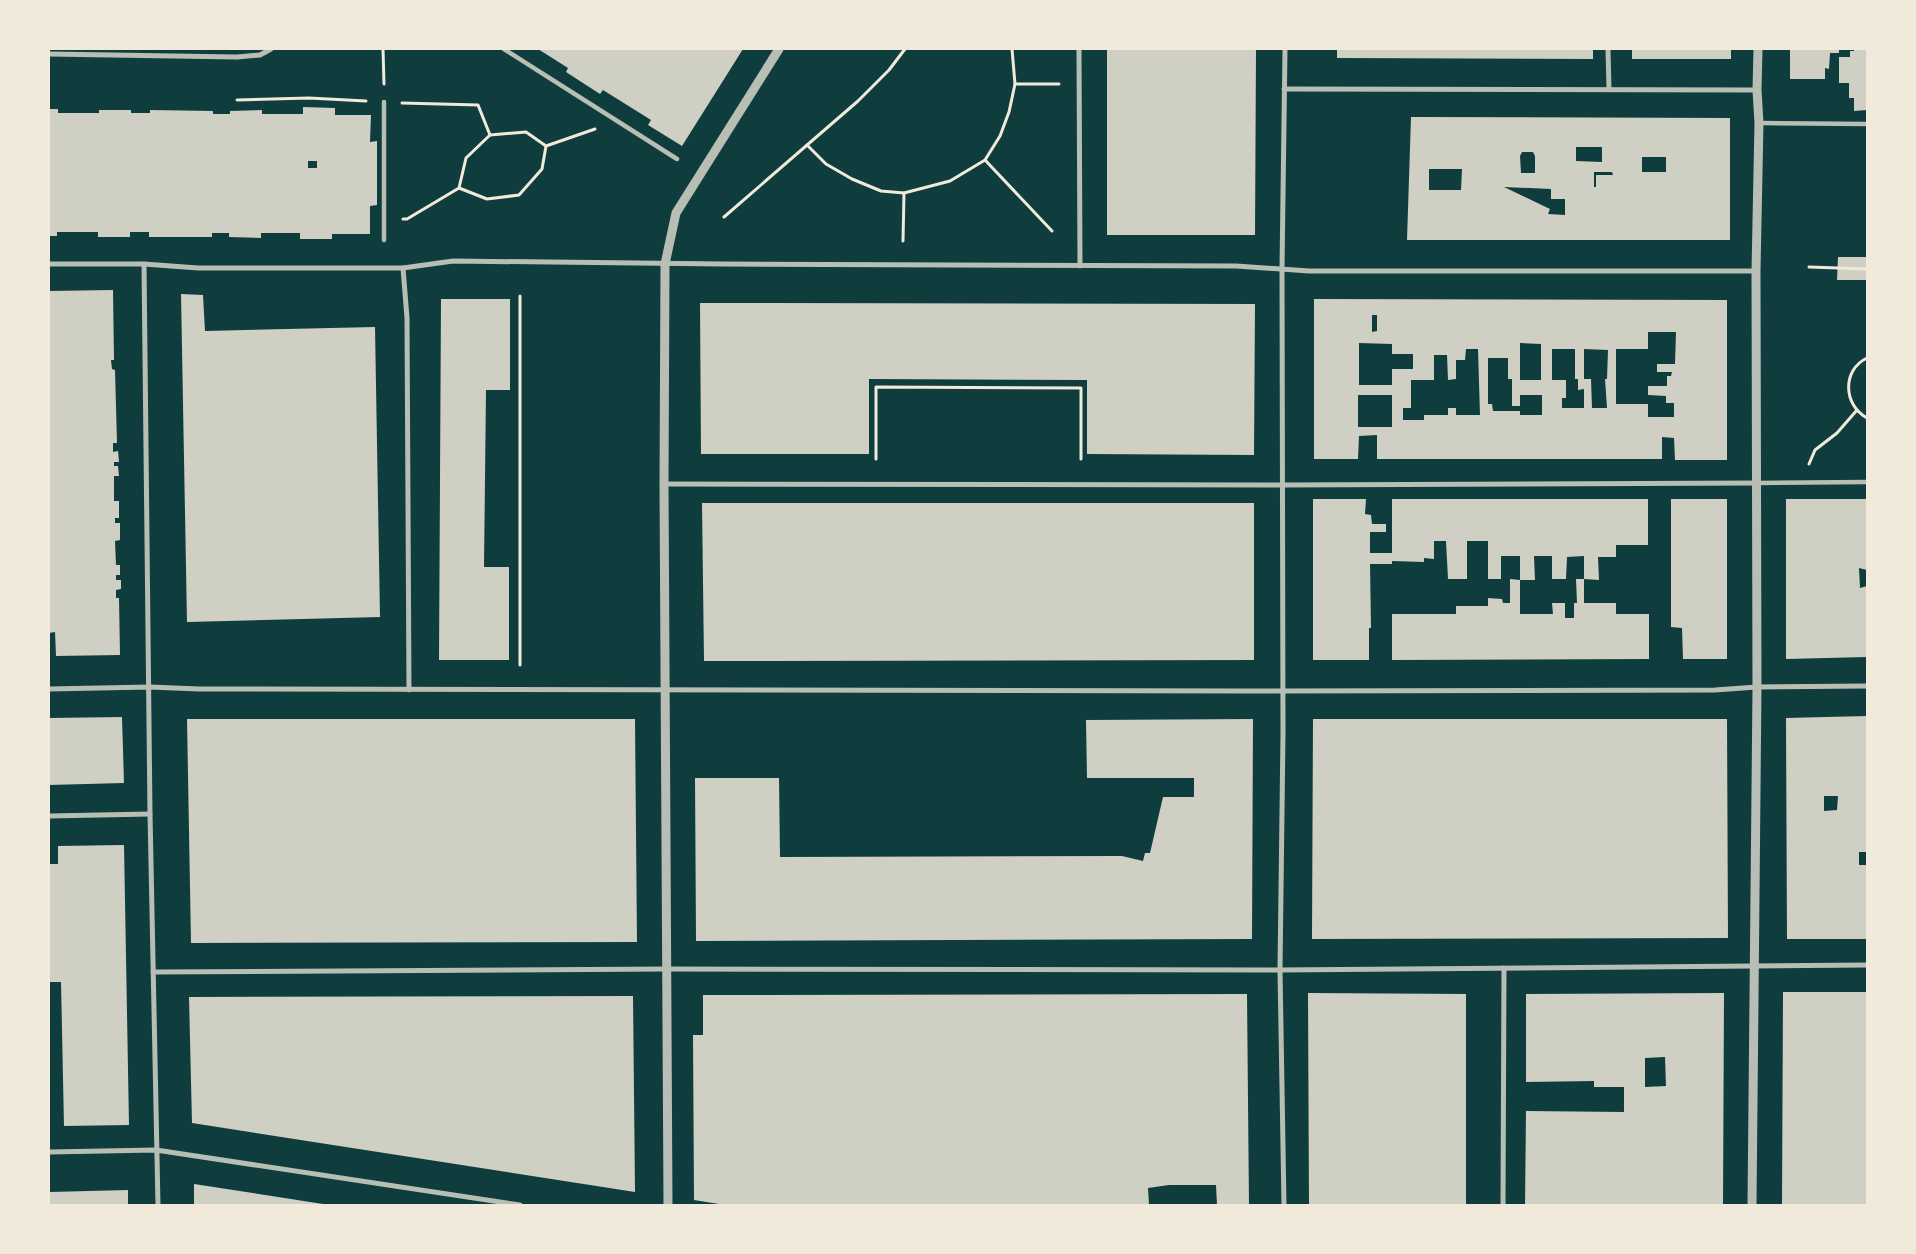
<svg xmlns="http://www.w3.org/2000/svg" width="1916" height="1254" font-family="'DejaVu Sans',sans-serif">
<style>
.building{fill:#cfcfc3;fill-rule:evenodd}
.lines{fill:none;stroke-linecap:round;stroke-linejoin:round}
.path{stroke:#f1e9da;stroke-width:3}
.pedestrian{stroke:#b8beb3;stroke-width:4.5}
.minor{stroke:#b8beb3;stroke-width:5}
.tertiary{stroke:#b8beb3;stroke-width:9}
</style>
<rect width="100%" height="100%" fill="#0f3d3e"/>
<g class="building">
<polygon points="538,49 743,49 682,146 648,125 651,120 603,90 600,94 566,72 568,68"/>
<polygon points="1107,49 1256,49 1255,235 1107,235"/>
<polygon points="1337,49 1593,49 1593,59 1337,58"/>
<rect x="1632" y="49" width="99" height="10"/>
<polygon points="1790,49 1839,49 1839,53 1830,53 1829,69 1825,68 1825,79 1790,79"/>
<polygon points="1854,49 1867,49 1867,110 1854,111 1854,98 1849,98 1849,83 1839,83 1839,57 1850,57 1850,51 1854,51"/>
<path d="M303,107L335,108V115H371L370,142L377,141V205L370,206V234H332V239H300V233H261V238L229,237V233H212V237H149V232H130V237H98V232H57V236H49V109H58V113H99V110H131V113H150V110L213,111V114H230V111L262,110V114H303ZM308,161H317V168H308Z"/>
<path d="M1411,117L1730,118V240H1407ZM1576,147H1602V162L1576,161ZM1522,152H1533L1535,156V173H1521L1520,156ZM1642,157H1666V172H1642ZM1429,169H1462L1461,190H1429ZM1594,172H1612L1613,175H1596V187H1594ZM1504,187L1551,189V199H1565V215L1548,214L1550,209Z"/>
<polygon points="1838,257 1867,257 1867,280 1837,280"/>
<polygon points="113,290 114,360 111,360 112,369 115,370 117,443 113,443 113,452 118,451 119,462 114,462 114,466 118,466 119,476 114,476 114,501 119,501 119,518 115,518 115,523 120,523 120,540 115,541 116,565 120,565 120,575 116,575 116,580 121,580 121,589 116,590 116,598 119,598 120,655 56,656 55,632 49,633 49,436 50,436 49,291"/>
<polygon points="181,294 203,295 205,331 375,327 380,617 187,622"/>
<polygon points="441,299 510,299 510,390 486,390 484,567 509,567 509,660 439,660"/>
<path d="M1314,299L1727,300V460H1675L1674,438L1662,437V459H1377V435L1359,436L1358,459H1314ZM1372,315H1377V331L1372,332ZM1648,332H1676L1675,364H1657V372H1672L1671,376H1667V386H1648V395L1666,396V403H1674V417H1648V404H1616V349H1648ZM1359,343L1392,344V354H1413V369H1392V385H1359ZM1520,343L1541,344V380H1520ZM1466,349H1478L1480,415H1456V408H1448V415H1424V420H1403V408H1411V380H1434V355H1447L1448,380L1456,379V360H1465ZM1552,349H1575V379H1578V390L1584,389V408H1562V398H1566V380H1552ZM1584,349L1608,350L1607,379H1605L1607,408H1592L1591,379H1584ZM1488,358H1508V379H1512V406H1520V395H1542V415H1520V411H1493L1492,404H1488ZM1358,395H1392V427H1358Z"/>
<polygon points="700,303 1255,304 1254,455 1087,454 1087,380 869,379 869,454 701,454"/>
<polygon points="1313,499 1366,499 1365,514 1371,515 1372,524 1386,524 1386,532 1370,532 1370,553 1392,553 1392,499 1648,499 1648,545 1616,545 1616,557 1598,557 1599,580 1584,579 1584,556 1567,557 1566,579 1552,579 1552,556 1534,556 1535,580 1520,580 1520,556 1501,556 1501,579 1488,579 1488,541 1467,541 1467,579 1448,579 1446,541 1434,541 1434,559 1424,558 1424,562 1392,561 1392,564 1370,564 1371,628 1369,628 1369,660 1313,660"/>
<polygon points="1671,499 1727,499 1727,659 1683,659 1682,628 1671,627"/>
<polygon points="1786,499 1867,499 1867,570 1859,568 1860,588 1867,586 1867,657 1786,659"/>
<polygon points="702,503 1254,503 1254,660 704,661"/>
<polygon points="1510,579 1520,580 1520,614 1553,614 1552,603 1565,603 1565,618 1574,618 1574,603 1577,603 1576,579 1584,579 1584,603 1616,603 1616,614 1649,614 1649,659 1392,660 1392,614 1456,614 1456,606 1488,606 1488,598 1502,599 1503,603 1510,603"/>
<path d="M1867,716L1866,852H1859V865H1867V939H1787L1786,718ZM1824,796H1838L1837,810L1824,811Z"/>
<polygon points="122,717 124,783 49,785 49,718"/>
<polygon points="187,719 635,719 637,942 191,943"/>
<polygon points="1253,719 1252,939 696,941 695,778 779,778 780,857 1122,856 1143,861 1145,853 1150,853 1163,797 1194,797 1194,778 1087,778 1086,720"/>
<polygon points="1313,719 1727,719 1728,938 1312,939"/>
<polygon points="124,845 129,1125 64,1126 61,982 49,982 49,864 58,864 58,846"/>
<polygon points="1783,992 1867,992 1867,1205 1782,1205"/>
<polygon points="1308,993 1466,994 1466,1205 1309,1205"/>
<path d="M1724,993L1723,1205H1525L1526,1111L1624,1112V1087H1594V1081L1526,1082V994ZM1665,1057L1666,1086L1645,1087V1058Z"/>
<polygon points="1247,994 1249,1205 1217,1205 1216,1185 1169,1185 1148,1188 1149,1205 725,1205 694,1200 693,1035 703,1035 703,995"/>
<polygon points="633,996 635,1192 192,1123 189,997"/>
<polygon points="194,1184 323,1204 323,1205 194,1205"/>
<polygon points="128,1190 128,1205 49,1205 49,1192"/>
</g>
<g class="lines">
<g class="path">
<polyline points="383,49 384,84"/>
<polyline points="1015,84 1059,84"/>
<polyline points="237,100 309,98 366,101"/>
<polyline points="402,103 478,105 490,135"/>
<polyline points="807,145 826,164 852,179 881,191 904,193 950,181 985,160 1000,136 1009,112 1015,84 1012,49"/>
<polyline points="546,146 595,129"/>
<polyline points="985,160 1052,231"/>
<polyline points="724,217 858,101 889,70 905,49"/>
<polyline points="403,219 407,219 459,188 466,158 490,135 526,132 546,146 542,169 519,195 487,199 459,188"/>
<polyline points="903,241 904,193"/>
<polyline points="1809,267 1867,269"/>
<path d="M1867,358C1842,370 1843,405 1867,418"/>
<polyline points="876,459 876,387 1081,388 1081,459"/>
<polyline points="1809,464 1815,450 1837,433 1857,410"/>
<polyline points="520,665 520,296"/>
</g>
<g class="pedestrian">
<polyline points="504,49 677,159"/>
<polyline points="384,102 384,240"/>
<polyline points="1759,123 1867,124"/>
<polyline points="1756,483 1867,482"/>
</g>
<g class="minor">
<polyline points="1079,49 1080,266"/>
<polyline points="1608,49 1609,89"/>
<polyline points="49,54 237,57 260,55 271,49"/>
<polyline points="1284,89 1757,90"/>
<polyline points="49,264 144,264 198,268 403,268 453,261 723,264 1236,266 1309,271 1756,271"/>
<polyline points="144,264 150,814 158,1205"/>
<polyline points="403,268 407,318 409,690"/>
<polyline points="664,484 1282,485 1756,483"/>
<polyline points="49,689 150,687 199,689 1244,691 1715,690 1757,687 1867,686"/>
<polyline points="49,816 150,814"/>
<polyline points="153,972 667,969 1280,970 1867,965"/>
<polyline points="49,1152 156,1150 520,1205"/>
<polyline points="1284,1205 1280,970 1283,733 1282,269 1285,49"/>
<polyline points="1503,1205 1504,968"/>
</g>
<g class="tertiary">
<polyline points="668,1205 664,484 665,264 676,213 779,49"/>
<polyline points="1752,1205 1757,687 1756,271 1759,123 1757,90 1758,49"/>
</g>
</g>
<rect width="1916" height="1254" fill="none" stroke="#f1e9da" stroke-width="100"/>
</svg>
